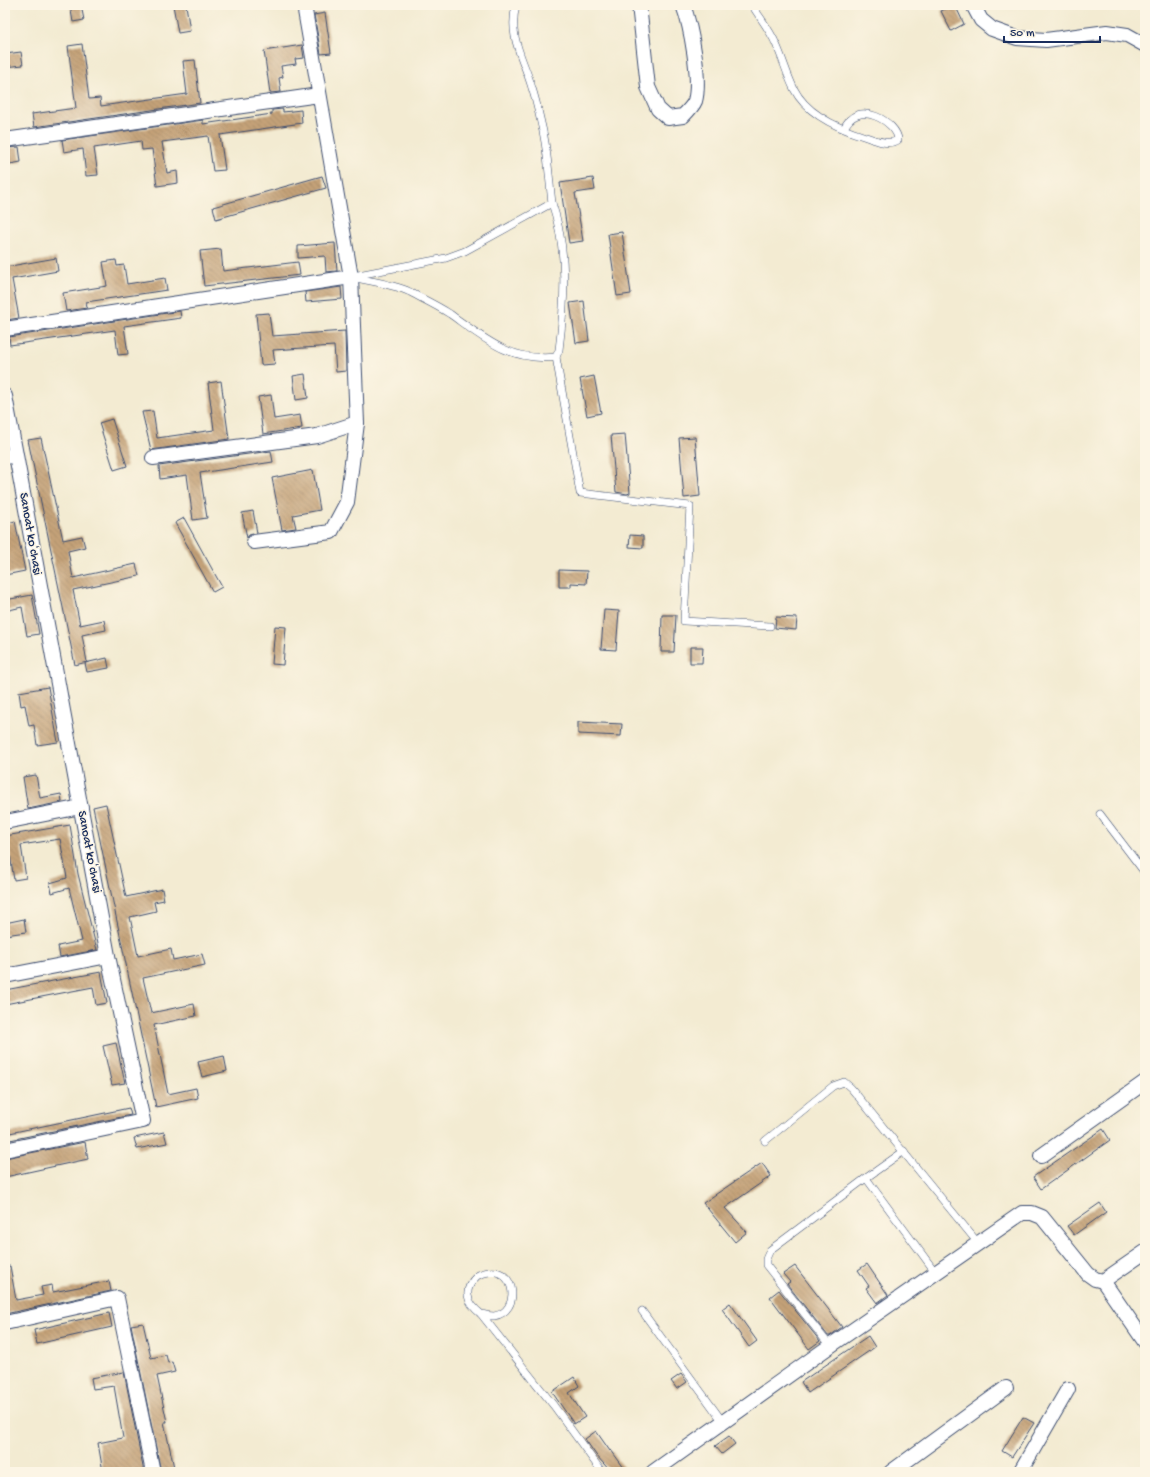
<svg xmlns="http://www.w3.org/2000/svg" width="1150" height="1477" font-family="'Gochi Hand',sans-serif">
<style>
.building{fill:url(#building-back-hatch)}
.lines{fill:none;stroke-linecap:round;stroke-linejoin:round}
.lane-casing{stroke:#3b4b6f;stroke-width:8}
.street-casing{stroke:#3b4b6f;stroke-width:16}
.lane{stroke:#fff;stroke-width:7}
.street{stroke:#fff;stroke-width:14}
.labels{text-anchor:middle;dominant-baseline:central;stroke-width:3;stroke-linejoin:round;paint-order:stroke}
.street-label{font-size:13px;fill:#1b2f5e;stroke:#fcf5e5}
</style>
<defs>
<pattern id="building-back-hatch" width="6" height="6" patternUnits="userSpaceOnUse"><rect width="6" height="6" fill="#c5a278"/><path d="M-1 5l2 2M0 0l6 6M5-1l2 2" fill="none" stroke="#9f8466"/></pattern>
</defs>
<rect width="100%" height="100%" fill="#fcf5e5"/>
<filter id="ink" filterUnits="userSpaceOnUse"><feTurbulence type="fractalNoise" baseFrequency=".025" numOctaves="2"/><feDisplacementMap in="SourceGraphic" scale="8" xChannelSelector="R" yChannelSelector="G"/><feConvolveMatrix kernelMatrix="1 2 1 2 8 2 1 2 1" color-interpolation-filters="sRGB"/></filter>
<filter id="wash" filterUnits="userSpaceOnUse"><feTurbulence type="fractalNoise" baseFrequency=".012" numOctaves="4" result="noise"/><feDisplacementMap in="SourceGraphic" scale="16" xChannelSelector="R" yChannelSelector="G"/><feGaussianBlur stdDeviation="0.9" result="paint"/><feColorMatrix in="noise" values="0 0 0 0 0 0 0 0 0 0 0 0 0 0 0 0 0 1.4 0 .05"/><feComposite in="paint" operator="in"/></filter>
<g filter="url(#wash)">
<rect width="100%" height="100%" fill="#f3ebd2"/>
<g id="blocks">
<g class="building">
<polygon points="70,5 81,5 84,20 73,22"/>
<polygon points="173,5 186,5 190,31 178,33"/>
<polygon points="955,5 964,24 951,31 941,11"/>
<polygon points="325,13 331,53 321,54 314,15"/>
<polygon points="82,44 89,99 100,98 101,106 187,94 183,61 195,60 200,103 34,127 32,114 76,108 68,46"/>
<polygon points="302,45 304,58 295,59 296,64 281,66 283,77 279,78 281,92 270,93 264,51"/>
<polygon points="21,52 23,65 5,67 5,54"/>
<polygon points="283,109 283,112 301,110 302,123 220,135 225,170 213,171 208,136 162,142 167,173 177,171 178,183 157,186 152,149 142,150 141,141 94,148 98,175 86,176 83,149 64,152 62,140 203,120 203,124 245,118 272,114 272,110"/>
<polygon points="19,147 21,162 10,164 9,160 5,160 5,148"/>
<polygon points="322,176 326,188 216,219 213,207"/>
<polygon points="593,178 595,190 575,193 583,241 569,243 560,183"/>
<polygon points="622,232 631,294 617,296 608,234"/>
<polygon points="335,243 337,271 326,272 325,256 298,258 298,246"/>
<polygon points="221,249 223,271 298,262 300,275 204,286 200,251"/>
<polygon points="56,258 58,271 12,279 19,318 6,320 5,267"/>
<polygon points="116,260 117,266 124,265 127,284 165,278 167,290 86,302 87,308 66,311 63,293 107,286 103,262"/>
<polygon points="341,287 342,299 306,302 305,292"/>
<polygon points="584,301 589,341 576,343 570,303"/>
<polygon points="180,311 181,318 124,326 128,354 118,355 115,330 10,345 9,337"/>
<polygon points="269,313 272,336 345,331 346,371 336,372 334,346 273,350 275,364 261,365 256,314"/>
<polygon points="305,374 308,398 296,400 293,376"/>
<polygon points="594,376 601,413 587,416 580,379"/>
<polygon points="221,381 229,439 151,450 142,412 153,411 157,438 214,430 208,383"/>
<polygon points="271,395 274,419 300,415 302,428 263,434 258,397"/>
<polygon points="112,419 127,466 114,470 99,423"/>
<polygon points="625,434 630,493 627,494 616,492 611,435"/>
<polygon points="695,437 700,496 684,498 679,438"/>
<polygon points="41,438 63,540 82,536 85,547 68,551 73,578 136,564 139,576 73,590 80,625 104,620 106,630 82,635 87,662 75,665 28,440"/>
<polygon points="271,451 273,462 200,473 207,518 193,520 187,475 160,479 159,466"/>
<polygon points="313,470 320,510 293,515 296,528 282,530 272,478"/>
<polygon points="253,511 257,533 249,535 247,538 242,513"/>
<polygon points="184,518 222,587 213,592 175,523"/>
<polygon points="15,521 25,571 5,575 5,551 8,550 5,535 5,524"/>
<polygon points="630,535 643,536 643,548 629,547"/>
<polygon points="559,570 587,571 586,584 571,583 571,587 559,587"/>
<polygon points="32,595 39,634 27,636 22,607 5,611 5,600"/>
<polygon points="604,610 619,611 616,650 601,649"/>
<polygon points="662,615 676,615 674,652 661,652"/>
<polygon points="776,617 797,618 796,630 775,628"/>
<polygon points="275,626 286,627 283,665 272,664"/>
<polygon points="690,647 703,647 702,663 690,663"/>
<polygon points="107,658 109,668 87,672 85,663"/>
<polygon points="48,687 58,742 37,745 34,725 29,726 25,705 21,706 19,692"/>
<polygon points="578,722 622,724 621,736 578,734"/>
<polygon points="36,775 40,798 61,794 62,802 28,809 23,777"/>
<polygon points="106,804 126,897 162,889 164,900 154,902 156,911 130,917 138,956 171,949 173,960 202,954 205,965 143,978 151,1013 194,1004 196,1016 154,1025 168,1094 196,1088 198,1098 156,1107 93,807"/>
<polygon points="70,825 78,874 97,950 60,957 58,946 82,941 69,888 52,893 50,883 67,878 60,839 21,845 26,878 14,880 9,848 5,849 5,836"/>
<polygon points="24,919 26,932 5,935 5,923"/>
<polygon points="101,972 107,1003 96,1005 93,987 5,1004 5,990"/>
<polygon points="116,1043 125,1083 112,1085 103,1046"/>
<polygon points="224,1056 227,1071 202,1077 198,1062"/>
<polygon points="129,1108 131,1115 5,1141 5,1134"/>
<polygon points="1103,1129 1110,1140 1041,1189 1033,1177"/>
<polygon points="164,1132 167,1143 137,1149 134,1138"/>
<polygon points="85,1142 88,1159 5,1177 5,1158"/>
<polygon points="762,1163 771,1176 725,1208 747,1232 735,1242 703,1203"/>
<polygon points="1100,1203 1106,1212 1074,1235 1067,1226"/>
<polygon points="867,1264 888,1295 877,1303 866,1288 869,1286 858,1270"/>
<polygon points="10,1266 16,1300 43,1295 41,1287 52,1285 53,1292 109,1281 111,1291 5,1314 5,1267"/>
<polygon points="795,1266 842,1327 830,1336 828,1336 787,1284 790,1282 783,1274"/>
<polygon points="779,1290 820,1341 809,1349 770,1297"/>
<polygon points="730,1303 757,1341 749,1347 722,1309"/>
<polygon points="109,1313 112,1327 37,1344 34,1330"/>
<polygon points="143,1323 151,1358 166,1355 168,1363 172,1362 175,1372 157,1376 167,1422 164,1422 175,1472 161,1472 131,1325"/>
<polygon points="868,1336 875,1347 808,1393 801,1382"/>
<polygon points="124,1372 144,1472 103,1472 98,1443 123,1438 114,1386 93,1389 91,1378"/>
<polygon points="681,1374 687,1382 677,1389 671,1381"/>
<polygon points="574,1377 579,1386 569,1393 585,1417 574,1424 552,1392"/>
<polygon points="1023,1417 1034,1423 1012,1457 1002,1451"/>
<polygon points="596,1431 610,1451 611,1450 627,1472 611,1472 596,1455 585,1439"/>
<polygon points="729,1436 735,1444 722,1454 715,1446"/>
</g>
</g>
</g>
<g filter="url(#ink)">
<use href="#blocks" fill-opacity="0" stroke="#3b4b6f" stroke-width="1"/>
<g class="lines">
<g class="lane-casing">
<g id="lane">
<path d="M752,5C760,18 770,30 776,44C783,59 787,75 794,89C807,115 840,129 866,137C874,140 889,146 898,140C898,123 856,97 844,129"/>
<path d="M552,203C568,250 565,301 559,350L556,357"/>
<path d="M353,276L446,258L465,251L552,203C549,178 548,152 542,127C539,114 536,100 532,88C523,57 508,38 516,5"/>
<path d="M351,277C369,281 394,284 410,292C423,299 438,306 450,314C485,339 510,362 556,357L580,493L690,506L684,621L770,626"/>
<polyline points="1100,814 1145,873"/>
<polyline points="765,1141 833,1086 844,1082 851,1088 978,1243"/>
<polyline points="866,1178 904,1151"/>
<polyline points="642,1311 723,1422"/>
<path d="M481,1314C485,1315 490,1316 494,1316C521,1312 516,1268 489,1272C484,1273 481,1273 477,1276C462,1290 467,1303 481,1314L554,1406L602,1472"/>
<polyline points="830,1346 766,1265 766,1259 770,1250 866,1178 936,1273"/>
</g>
</g>
<g class="street-casing">
<g id="street">
<path d="M639,5L648,87L658,109L668,118L683,116C687,112 693,106 695,101C701,80 691,26 683,5"/>
<polyline points="973,5 981,20 992,29 1017,38 1046,40 1107,32 1127,35 1145,45"/>
<polyline points="5,140 319,95"/>
<polyline points="5,329 351,277 304,5"/>
<polyline points="5,396 16,455"/>
<polyline points="5,457 16,455 108,956 143,1121 5,1150"/>
<polyline points="153,458 317,436 357,423 351,277"/>
<polyline points="254,542 331,532 347,502 357,423"/>
<polyline points="5,822 81,807"/>
<polyline points="5,976 108,956"/>
<polyline points="1041,1156 1145,1082"/>
<polyline points="1103,1281 1145,1342"/>
<polyline points="5,1323 117,1298 153,1472"/>
<polyline points="653,1472 830,1346 1022,1213 1032,1213 1042,1217 1088,1274 1095,1279 1103,1281 1145,1252"/>
<polyline points="891,1472 1006,1388"/>
<polyline points="1020,1472 1068,1389"/>
</g>
</g>
<use href="#lane" class="lane"/>
<use href="#street" class="street"/>
</g>
</g>
<g class="labels">
<g class="street-label">
<text transform="translate(30 534) rotate(80)">Sanoat koʻchasi</text>
<text transform="translate(89 852) rotate(79)">Sanoat koʻchasi</text>
</g>
</g>
<rect width="1150" height="1477" fill="none" stroke="#fcf5e5" stroke-width="20"/>
<path d="M1004 36v6h96v-6" fill="none" stroke="#1b2f5e" stroke-width="2"/>
<text x="1010" y="36" font-size="12" fill="#1b2f5e" stroke="#fcf5e5" stroke-width="3" paint-order="stroke">50 m</text>
</svg>
